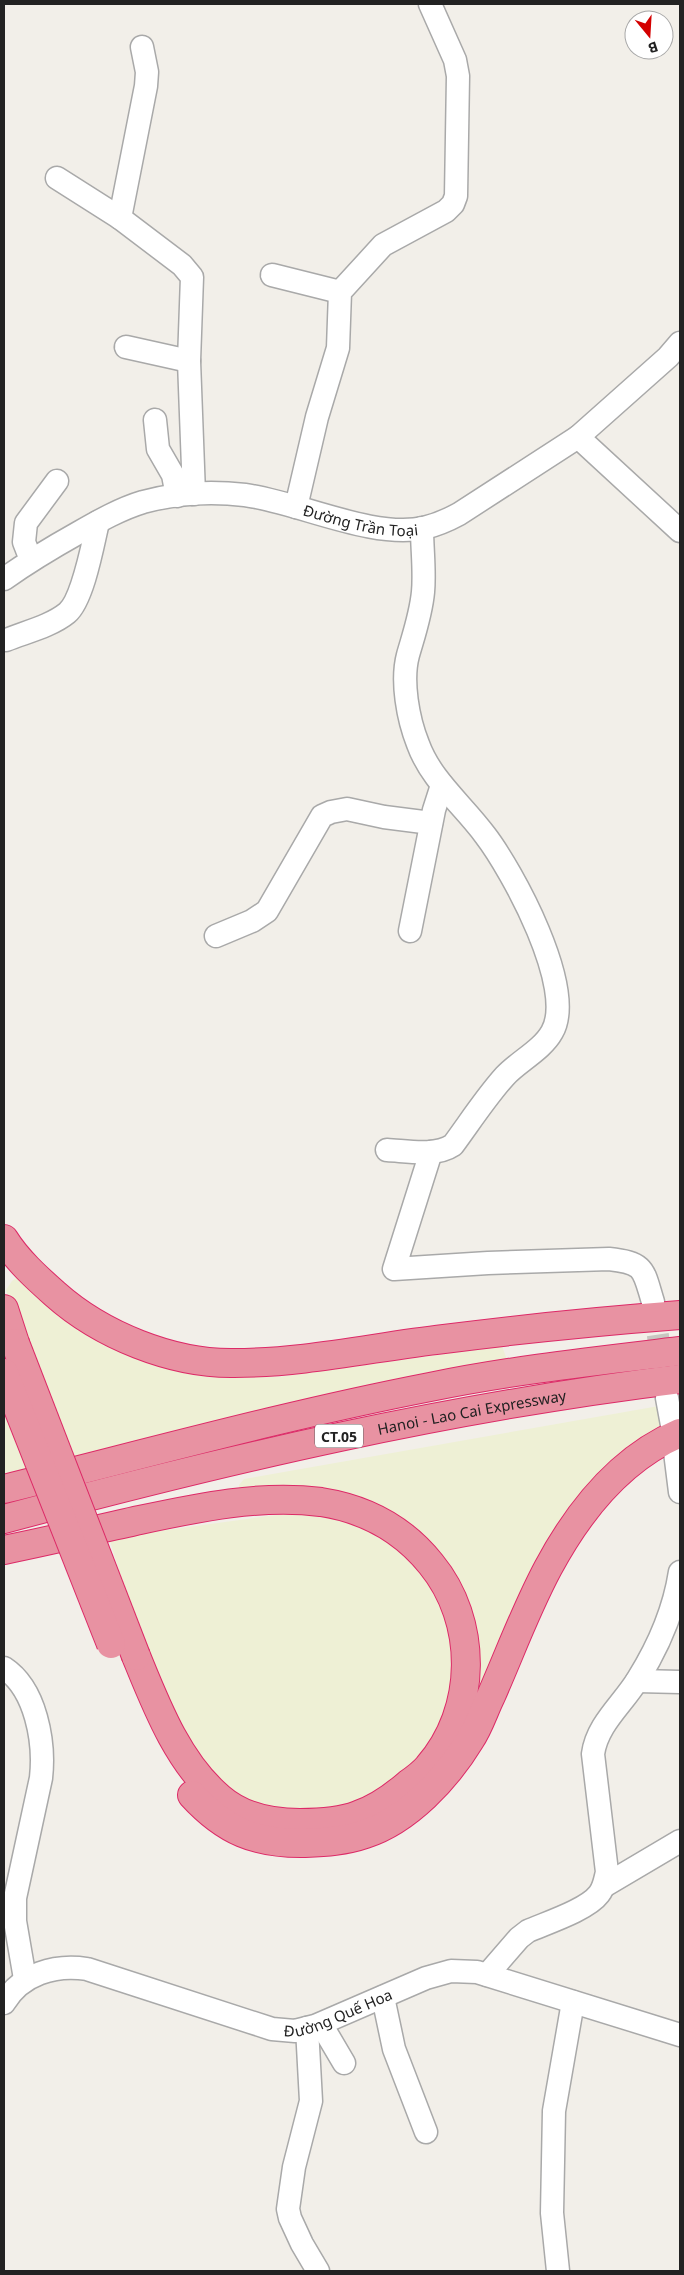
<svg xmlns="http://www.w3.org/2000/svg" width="684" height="2275" font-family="'Noto Sans',sans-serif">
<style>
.farmland{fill:#eef0d5}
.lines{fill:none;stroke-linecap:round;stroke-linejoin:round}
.minor-tunnel{stroke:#c8c6c1;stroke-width:22;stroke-dasharray:22 11;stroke-linecap:butt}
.minor-casing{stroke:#a9a9a9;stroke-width:25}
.highway-casing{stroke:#dc2a67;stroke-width:30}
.minor{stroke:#fff;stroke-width:22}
.highway{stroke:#e892a2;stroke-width:28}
.highway-bridge-casing{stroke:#dc2a67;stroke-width:30;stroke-linecap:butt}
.highway-bridge{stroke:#e892a2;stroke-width:28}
.labels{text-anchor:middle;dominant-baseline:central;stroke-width:4;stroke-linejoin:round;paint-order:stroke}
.shield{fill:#fff;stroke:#646464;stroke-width:1}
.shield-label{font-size:14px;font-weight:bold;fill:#222}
.street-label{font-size:15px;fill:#222;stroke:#fff}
</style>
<rect width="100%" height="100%" fill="#f2efe9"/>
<g class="farmland">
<polygon points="20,1275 213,1374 279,1377 502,1346 507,1360 74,1461 6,1290 12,1281"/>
<polygon points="4,1401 30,1471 4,1478"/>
<polygon points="659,1406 662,1427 633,1447 575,1500 534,1566 502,1648 479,1685 480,1653 472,1616 415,1528 239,1491 239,1485 244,1479"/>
<polygon points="320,1511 371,1523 415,1553 461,1645 437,1745 365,1803 320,1814 274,1811 231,1794 195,1765 135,1622 109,1538 268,1516"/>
</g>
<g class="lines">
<polyline class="minor-tunnel" points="653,1302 663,1370"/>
<g class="minor-casing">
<g id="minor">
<polyline points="57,178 120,218 182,265 192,277 189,361 194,494"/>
<polyline points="120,218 146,86 147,72 142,47"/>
<polyline points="272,275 340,292"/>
<polyline points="126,347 189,361"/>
<polyline points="155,420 158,449 173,475 177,496"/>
<polyline points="578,437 680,531"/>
<polyline points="296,507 317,417 338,348 340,292 383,245 446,211 453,204 456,196 458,76 455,60 430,4"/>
<polyline points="31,560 24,542 26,523 57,481"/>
<path id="s1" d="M4,579C28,562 53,547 78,533C99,521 120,509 143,502C176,493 212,491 245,495C298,502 372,539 424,528C436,525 448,520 459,514L578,437L668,357L680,343"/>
<path d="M6,640C26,632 51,626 67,613C83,600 93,543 98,522"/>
<polyline points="410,931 434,810 442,785"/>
<polyline points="216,936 252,921 267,911 322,816 331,812 347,809 384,817 431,823"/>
<path d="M387,1150C407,1151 435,1157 453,1145C470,1122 486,1097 505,1076C519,1061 542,1050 552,1032C577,989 512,870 485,835C462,804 431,780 418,744C408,719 401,681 408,655C414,634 421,614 423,592C425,572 422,549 422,528"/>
<path d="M431,1152L394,1269L488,1263L609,1259C646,1263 643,1270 653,1302"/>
<polyline points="667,1398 672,1425"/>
<polyline points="675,1452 680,1492"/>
<path d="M4,1668C36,1689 45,1742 41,1778L15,1898V1921L25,1979"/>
<polyline points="637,1681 680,1682"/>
<polyline points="604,1886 680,1841"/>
<path d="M487,1975L519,1938L528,1931C546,1923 587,1910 599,1894C604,1888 605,1880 607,1872L593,1754C597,1724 623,1704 638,1679C658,1647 674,1611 680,1572"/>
<polyline points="383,1997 394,2049 426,2132"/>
<path id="s2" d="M4,2003C21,1974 55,1964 87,1969L272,2029L295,2031L315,2026L426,1978L451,1971L477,1972L680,2035"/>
<polyline points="321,2024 344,2063"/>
<polyline points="307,2028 311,2101 294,2167 288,2209 290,2218 302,2244 318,2271"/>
<polyline points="558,2271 552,2213 554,2111 573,2002"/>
</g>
</g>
<g class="highway-casing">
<g id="highway">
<path d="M4,1239C17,1260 37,1278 55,1294C101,1335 172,1364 234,1363C305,1363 374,1347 444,1339C522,1329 601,1321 680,1315"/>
<polyline points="4,1309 15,1343"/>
<path d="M4,1489C145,1454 286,1415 430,1387C512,1370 597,1361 680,1351"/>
<path id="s3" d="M4,1519C227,1459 450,1407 680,1379"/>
<path d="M4,1550C48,1541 91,1531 135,1521C196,1508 259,1494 321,1502C366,1509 403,1529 431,1564C478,1621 478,1710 428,1767C423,1773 415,1779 408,1784C393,1797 378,1808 358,1815C340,1822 320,1823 300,1823C272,1823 242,1817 220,1798C178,1763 156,1705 136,1656"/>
<path d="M192,1795C225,1831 256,1844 305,1843C325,1842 345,1841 365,1834C408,1820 447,1778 470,1740C479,1727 484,1710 491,1696C510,1653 526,1609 548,1568C578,1512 621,1458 680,1433"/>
</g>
</g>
<use href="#minor" class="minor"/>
<use href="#highway" class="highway"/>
<g class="highway-bridge-casing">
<g id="highway-bridge">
<polyline points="15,1343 136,1656"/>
<polyline points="4,1373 111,1644"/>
</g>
</g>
<use href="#highway-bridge" class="highway-bridge"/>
</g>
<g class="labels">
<rect class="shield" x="315" y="1424.5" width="48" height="23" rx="4"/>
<g class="shield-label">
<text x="339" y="1436">CT.05</text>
</g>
<g class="street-label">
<text stroke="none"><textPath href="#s1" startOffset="381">Đường Trần Toại</textPath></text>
<text stroke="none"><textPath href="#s3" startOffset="480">Hanoi - Lao Cai Expressway</textPath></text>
<text stroke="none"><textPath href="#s2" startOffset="359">Đường Quế Hoa</textPath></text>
</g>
</g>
<rect width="684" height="2275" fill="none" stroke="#222222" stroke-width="10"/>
<g transform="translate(649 35) rotate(162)"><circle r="24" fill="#ffffff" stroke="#a7a7a7"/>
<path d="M0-4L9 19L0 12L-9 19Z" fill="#d40000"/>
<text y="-8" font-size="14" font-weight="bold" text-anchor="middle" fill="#222222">B</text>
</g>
</svg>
